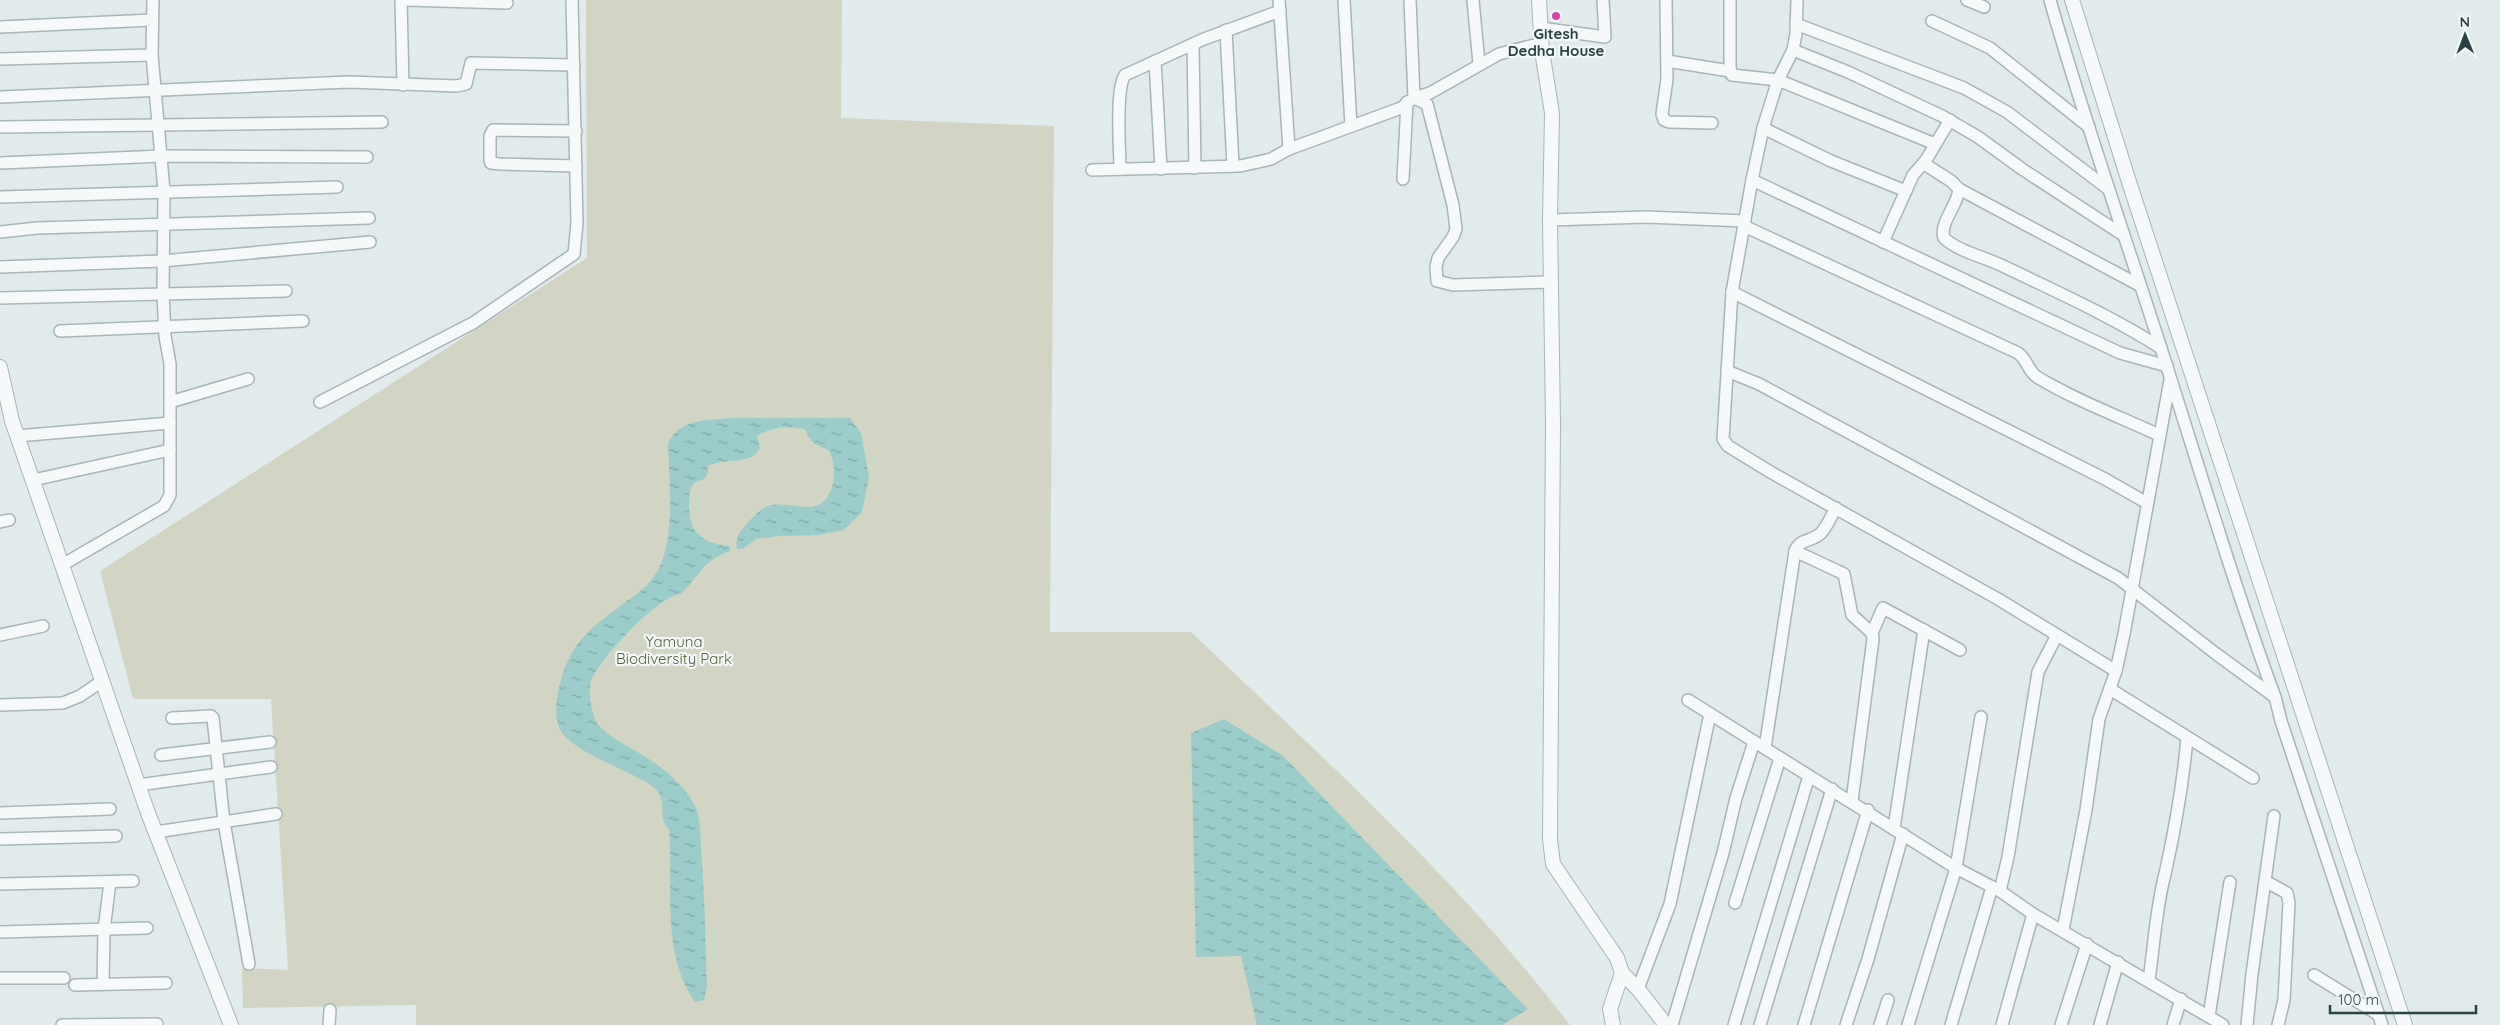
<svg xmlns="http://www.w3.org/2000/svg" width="2500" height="1025" font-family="Quicksand,sans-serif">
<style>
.park{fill:#d2d5c3}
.water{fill:url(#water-ripples)}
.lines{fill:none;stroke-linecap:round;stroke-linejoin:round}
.minor-casing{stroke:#a7b5b6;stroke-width:14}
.tertiary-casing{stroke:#a7b5b6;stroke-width:16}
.minor{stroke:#f5f9f9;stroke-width:11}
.tertiary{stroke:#f5f9f9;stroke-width:14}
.poi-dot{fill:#d542ae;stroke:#f2f8f8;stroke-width:2}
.labels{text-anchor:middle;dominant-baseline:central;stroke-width:4.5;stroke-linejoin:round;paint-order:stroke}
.poi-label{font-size:15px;font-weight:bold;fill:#294244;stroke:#f2f8f8}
.park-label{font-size:15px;fill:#576036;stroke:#f2f8f8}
</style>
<defs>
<pattern id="water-ripples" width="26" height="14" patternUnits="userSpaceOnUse" patternTransform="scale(1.25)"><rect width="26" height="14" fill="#9bccc9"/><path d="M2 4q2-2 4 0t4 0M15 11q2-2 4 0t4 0" fill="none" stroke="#7ea7a5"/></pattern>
</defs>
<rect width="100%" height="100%" fill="#e2ebeb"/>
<path class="park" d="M586,0H842L841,118L1054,126L1050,632H1191C1322,757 1459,880 1570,1025H416V1005L243,1008L242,968L288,970L271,699H133L100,571L587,258Z"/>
<g class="water">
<path d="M733,418H850L861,433L869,477L862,512L844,530L818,535L778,536L756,539L743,549H737C735,538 739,533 746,525C751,519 758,511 766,507C790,497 821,523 832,487C836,475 834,462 829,450C817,446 810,443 806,430C789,425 772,427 757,436L760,448C751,466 725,457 708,466C708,487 696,475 691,488C689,492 690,498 689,503C688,532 703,544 730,546V551C701,562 701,574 681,594C660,594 598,660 591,681C588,691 591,709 595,719C600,734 636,750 649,759C667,771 687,788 696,808C701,821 700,837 701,850C705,895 705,941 707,986L704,1000L695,1002C660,952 674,885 669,829C655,816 671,800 652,786C630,770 569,751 560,729C554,718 556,700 559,688C569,644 587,631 623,604C636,595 649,586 658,570C676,537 669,481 668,443C680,418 709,420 733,418Z"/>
<polygon points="1224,719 1283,756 1528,1009 1502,1025 1257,1025 1241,956 1196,957 1191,733"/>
</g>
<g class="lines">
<g class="minor-casing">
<g id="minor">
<polyline points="401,0 403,85"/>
<polyline points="406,0 507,3"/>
<polyline points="1279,0 1289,149"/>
<polyline points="1344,0 1351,126"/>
<polyline points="1473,0 1479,64"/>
<polyline points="1666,0 1667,79 1662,114 1664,120 1669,122 1712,123"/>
<polyline points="1730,0 1730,67 1732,75 1778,80 1935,144"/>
<polyline points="1797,0 1796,34 1793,50 1778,80 1763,128 1752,180 1732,292 1723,439 1728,446 1772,473 1998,599 2116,671"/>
<polyline points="1967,0 1984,7"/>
<path d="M2050,0C2085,124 2128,244 2167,367C2202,477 2235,588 2275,697L2281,721L2382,1025"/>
<polyline points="1932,21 1990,48 2089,127"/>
<polyline points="1796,24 1964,88 2007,112 2107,188"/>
<polyline points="0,27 152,20"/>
<polyline points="1541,28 1605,37 1603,0"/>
<polyline points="1226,30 1233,166"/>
<polyline points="1193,44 1195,168"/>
<polyline points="1793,50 1848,72 1942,116 1978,137 2022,169 2123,235"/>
<polyline points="0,59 152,55"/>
<polyline points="1155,61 1161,169"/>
<polyline points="1667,61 1730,71"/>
<polyline points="0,97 349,82 456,86 466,84 471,63 574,65"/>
<polyline points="1414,98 1427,104 1453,205 1456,229 1453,237 1438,258 1436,267 1437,281 1453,285 1551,282"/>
<polyline points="1414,98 1430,93 1499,54 1542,43"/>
<path d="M1950,120L1926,160V165L1951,181L1959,189C1958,205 1939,223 1944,238C1959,252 1985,257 2003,266C2057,292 2111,316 2161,348"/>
<polyline points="0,127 382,122"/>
<polyline points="1763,128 1831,161 1906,191"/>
<polyline points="576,131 493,130 490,136 490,160 491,163 500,164 576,166"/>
<polyline points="0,163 162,156 367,157"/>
<path d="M1120,169C1120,150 1115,89 1125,75L1204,39L1280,11"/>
<polyline points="1092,170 1240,166 1271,159 1289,149 1401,108 1414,98 1410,0"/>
<polyline points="1403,179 1407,102"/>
<polyline points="1752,180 2120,353 2167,366"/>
<polyline points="1959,189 2139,285"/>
<polyline points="0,197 337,187"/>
<polyline points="1550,220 1646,217 1745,221"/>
<path d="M1744,226L2018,353C2028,360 2027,370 2037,377C2075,400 2118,416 2159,435"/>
<polyline points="0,232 37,228 369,218"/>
<polyline points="1883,242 1913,175 1926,160"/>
<polyline points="0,267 162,261 370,242"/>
<polyline points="1732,292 2105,479 2147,503"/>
<polyline points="0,298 286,291"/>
<polyline points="60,331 303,321"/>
<polyline points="1727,371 1759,384 2118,578 2215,653 2275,697"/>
<polyline points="170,402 248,379"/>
<polyline points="320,402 473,323 574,254 577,223 572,0"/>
<polyline points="17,436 170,423"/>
<polyline points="33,480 170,450"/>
<polyline points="0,522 9,520"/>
<polyline points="1795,551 1844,574 1852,615 1872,633 1873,639 1852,801"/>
<polyline points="62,565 164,506 170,495 170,364 165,336 163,294 164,191 152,55 153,0"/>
<polyline points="1872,633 1883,608 1960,650"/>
<polyline points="0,635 43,626"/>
<polyline points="2110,689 2253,778"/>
<polyline points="1688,700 1956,868 2000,891 2033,914 2223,1025"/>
<polyline points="0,705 63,703 80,696 102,681"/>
<polyline points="172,718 211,716 213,718 224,822 249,964"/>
<path d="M1765,748L1795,551C1800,538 1812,542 1821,533C1827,527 1831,516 1836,508"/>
<polyline points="161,755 270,742"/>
<polyline points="138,785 271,767"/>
<polyline points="0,813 110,809"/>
<polyline points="1894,828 1924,630"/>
<polyline points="156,832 276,814"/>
<polyline points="0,839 116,836"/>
<polyline points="2265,881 2287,893 2289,903 2284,1000 2278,1025"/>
<polyline points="0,884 133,881"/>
<polyline points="2000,891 2008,857 2038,672 2057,635"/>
<polyline points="1735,903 1780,758"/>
<polyline points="2063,930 2086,810 2099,719 2116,671 2124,634 2170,380"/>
<polyline points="0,932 147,928"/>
<polyline points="2314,975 2379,1015"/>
<polyline points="0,978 64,978"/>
<path d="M2149,980C2154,945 2156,908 2165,874C2175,829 2183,784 2187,738"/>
<polyline points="103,984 104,930 110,882"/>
<polyline points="75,985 166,983"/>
<polyline points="1638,989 1670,904 1710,714"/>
<polyline points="2209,1016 2230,882"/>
<polyline points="62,1025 157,1024"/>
<polyline points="329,1025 330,1010"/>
<polyline points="1672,1025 1723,853 1736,798 1754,742"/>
<polyline points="1734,1025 1809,776"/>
<polyline points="1760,1025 1832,789"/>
<polyline points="1804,1025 1868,810"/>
<polyline points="1846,1025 1868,959 1903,834"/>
<polyline points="1880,1025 1888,1000"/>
<polyline points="1908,1025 1956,868 1981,717"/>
<polyline points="1951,1025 1992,887"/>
<polyline points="2002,1025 2033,914"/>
<polyline points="2061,1025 2087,944"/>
<polyline points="2100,1025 2118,962"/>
<polyline points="2173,1025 2181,999"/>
<polyline points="2247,1025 2252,974 2274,816"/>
</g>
</g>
<g class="tertiary-casing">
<g id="tertiary">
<polyline points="1539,0 1542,51 1552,113 1550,220 1553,423 1550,839 1553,864 1617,958 1622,973 1610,1009 1613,1025"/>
<polyline points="2072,0 2130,185 2405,1025"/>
<polyline points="0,367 12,421 148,813 231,1025"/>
<polyline points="1622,973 1638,989 1666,1025"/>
</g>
</g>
<use href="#minor" class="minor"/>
<use href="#tertiary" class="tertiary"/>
</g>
<circle class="poi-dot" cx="1556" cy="16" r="5"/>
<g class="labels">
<g class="poi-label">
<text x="1556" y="33">Gitesh<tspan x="1556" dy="17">Dedha House</tspan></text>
</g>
<g class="park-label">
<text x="674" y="641">Yamuna<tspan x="674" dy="17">Biodiversity Park</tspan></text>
</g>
</g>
<g transform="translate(2465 35) rotate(359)" stroke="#f2f8f8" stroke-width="4" paint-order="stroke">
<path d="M0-4L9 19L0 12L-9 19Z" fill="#294244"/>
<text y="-8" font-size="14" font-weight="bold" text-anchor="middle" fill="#294244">N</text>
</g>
<path d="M2330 1005v8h146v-8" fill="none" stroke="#294244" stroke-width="2.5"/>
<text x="2338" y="1005" font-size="15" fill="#294244" stroke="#f2f8f8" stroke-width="4" paint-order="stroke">100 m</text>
</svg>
